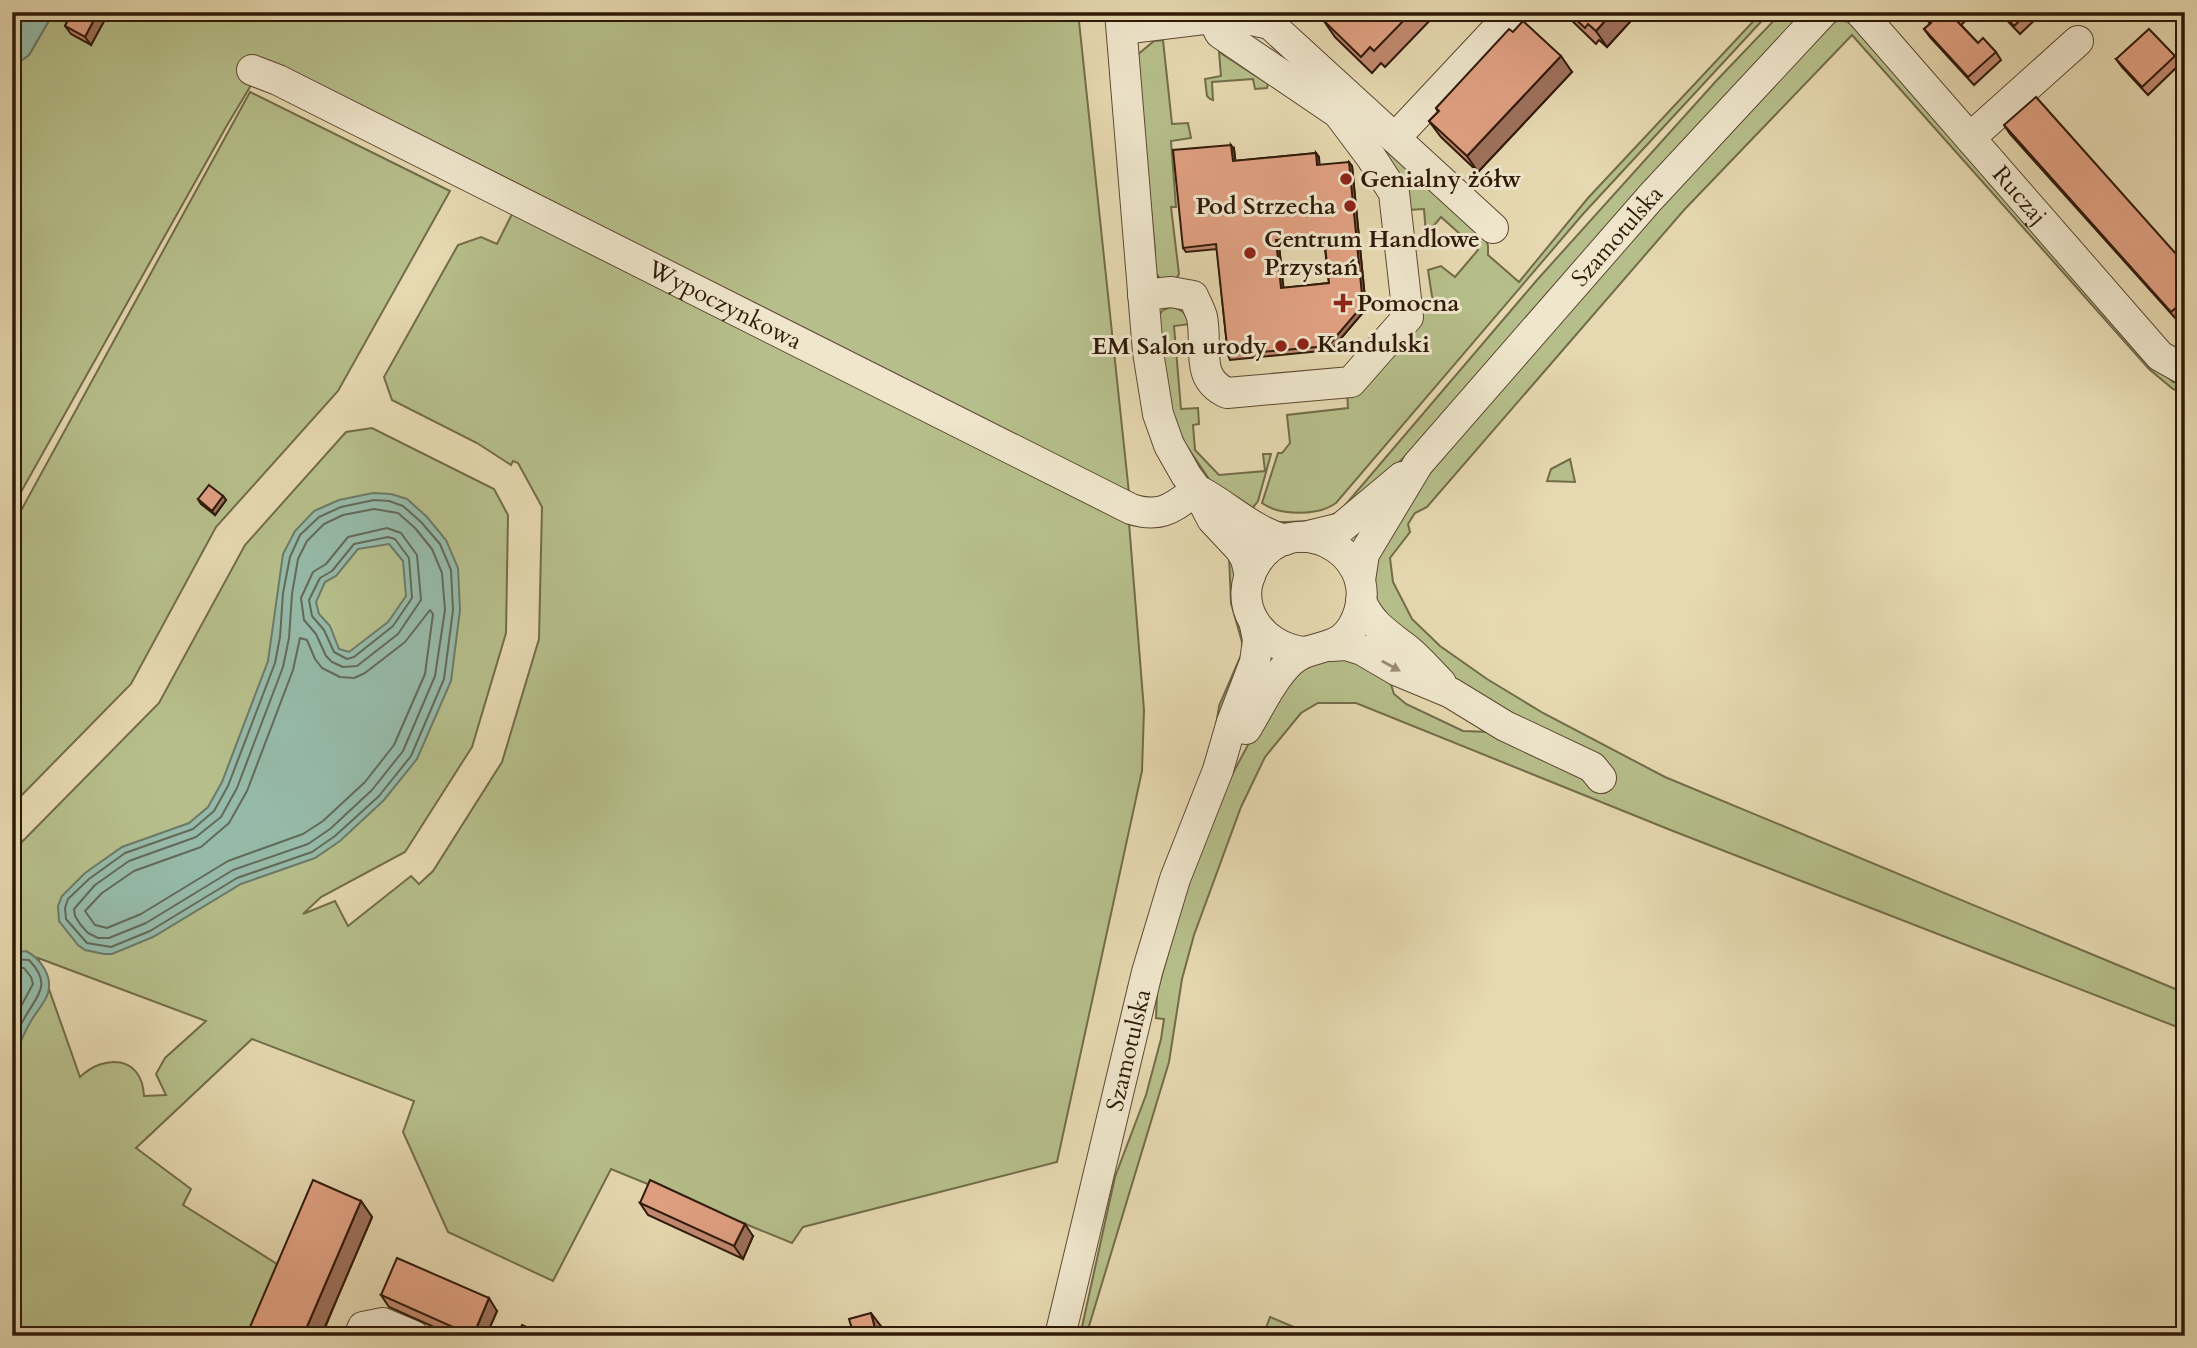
<svg xmlns="http://www.w3.org/2000/svg" width="2197" height="1348" font-family="Cardo,serif">
<style>
.green{fill:#b6bf8b;stroke:#726c49;stroke-width:2;fill-rule:evenodd}
.water{fill:#96baa9;stroke:#6d7a68;stroke-width:2;fill-rule:evenodd}
.lines{fill:none;stroke-linecap:round;stroke-linejoin:round}
.shore{stroke:#626a58;stroke-width:2}
.minor-casing{stroke:#5d4931;stroke-width:32}
.minor{stroke:#efe6cc;stroke-width:30}
.wall{fill:#c28a71;stroke:#2f1907;stroke-width:2;fill-rule:evenodd}
.shaded-wall{fill:#9e715c;stroke:#2f1907;stroke-width:2}
.building{fill:#e1a183;stroke:#2f1907;stroke-width:2;fill-rule:evenodd}
.oneway{fill:#998a73}
.poi-dot{fill:#8f2418;stroke:#efe6cc;stroke-width:2.5}
.labels{text-anchor:middle;dominant-baseline:central;stroke-width:6;stroke-linejoin:round;paint-order:stroke}
.poi-label{font-size:24px;font-weight:bold;fill:#2f1907;stroke:#efe6cc;text-anchor:start}
.street-label{font-size:24px;fill:#2f1907;stroke:#efe6cc}
</style>
<rect width="100%" height="100%" fill="#e6d8b0"/>
<filter id="stains"><feTurbulence type="fractalNoise" baseFrequency=".00286" numOctaves="4"/><feColorMatrix values="0 0 0 0 .2 0 0 0 0 .09 0 0 0 0 .02 0 0 0 .5 -.17"/></filter>
<radialGradient id="worn" r=".72"><stop offset=".6" stop-color="#630" stop-opacity="0"/><stop offset="1" stop-color="#630" stop-opacity=".3"/></radialGradient>
<g class="green">
<polygon points="54,12 1078,12 1129,493 265,62 226,127 12,508 12,67 29,55"/>
<path d="M1762,12H1770L1583,214L1336,503C1318,516 1280,516 1262,503L1278,453H1282L1290,443L1287,415L1348,408L1347,392L1417,305L1433,303L1428,270L1441,266L1455,277L1478,250L1441,217L1426,235L1424,209L1407,210L1379,152L1387,143L1484,233L1488,246V255L1519,282L1588,198Z"/>
<path d="M1782,12H1806L1432,429L1346,516L1283,530L1278,522C1300,522 1322,522 1341,510L1537,280L1717,80Z"/>
<polygon points="1842,20 1854,24 2148,356 2173,382 2185,384 2185,393 2173,389 2149,369 1852,35 1684,210 1427,507 1415,513 1408,524 1410,532 1390,558 1393,582 1412,619 1440,646 1487,679 1543,713 1665,777 2185,993 2185,1030 1673,831 1356,703 1318,703 1301,713 1265,757 1241,807 1194,935 1182,979 1169,1062 1086,1336 1080,1336 1115,1177 1146,1095 1161,1039 1164,1019 1156,1018 1157,992 1191,873 1225,788 1281,683 1305,662 1350,656 1388,675 1394,694 1406,704 1463,731 1547,734 1448,676 1374,607 1370,569 1383,536 1451,445 1595,279 1814,40 1834,22"/>
<polygon points="1163,40 1172,124 1188,123 1191,138 1171,141 1176,207 1171,207 1179,274 1176,279 1162,281 1152,268 1155,251 1136,56 1154,41"/>
<polygon points="1219,52 1268,84 1267,88 1255,89 1253,79 1212,82 1213,100 1210,99 1207,96 1205,79 1221,76"/>
<polygon points="250,92 450,191 338,391 216,527 131,684 12,805 12,527"/>
<path d="M512,214L1129,523L1144,710L1142,771L1057,1162L803,1227L792,1243L611,1169L553,1281L448,1232L403,1132L414,1101L252,1039L136,1148L191,1189L183,1205L336,1301L322,1336H12V852L159,703L245,545L346,432L372,428L494,489L508,515L506,633L472,747L405,852L321,897L303,914L335,901L348,926L411,876L419,884L433,871L502,762L539,639L542,507L518,463L513,461L511,465L477,443L392,400L384,377L458,245L481,237L497,244ZM38,958L206,1021L165,1058L156,1074L166,1095L144,1096C142,1055 104,1054 80,1077Z"/>
<path d="M1171,307C1182,309 1186,313 1190,324L1174,326L1181,409L1198,408L1199,424L1193,425L1195,450L1219,475L1265,471L1263,454H1271L1258,501L1248,514L1211,482L1184,442L1166,396L1158,316L1163,310Z"/>
<polygon points="1570,459 1575,482 1547,481 1551,469"/>
<polygon points="1231,554 1249,641 1214,739 1219,706 1242,653 1242,642 1231,603 1229,556"/>
<polygon points="1270,1317 1315,1336 1263,1336"/>
</g>
<g class="water">
<polygon points="12,12 54,12 29,55 12,67"/>
<path d="M373,493L391,494L407,499L427,517L446,540L458,568L460,610L451,681L417,759L384,800L340,841L315,858L241,884L153,937L112,954H104L85,950L78,945L59,921L58,906L62,896L85,873L122,847L189,823L208,807L222,782L268,661L283,554L295,531L314,511L339,500ZM389,544L403,561L406,596L388,622L349,652L339,649L330,626L319,614L316,602L325,582L336,576L358,549Z"/>
<path d="M26,951C40,958 53,976 48,993C45,1003 36,1012 31,1021C23,1034 18,1049 12,1063V953Z"/>
</g>
<g class="lines">
<g class="shore">
<polygon points="374,500 389,501 403,506 421,522 440,544 451,570 453,610 444,679 411,756 379,796 335,836 312,852 237,878 150,931 111,947 87,943 66,919 65,908 68,899 89,879 125,853 193,829 214,811 228,786 275,663 280,637 283,593 290,557 300,535 319,517 341,507"/>
<polygon points="374,509 398,513 415,528 432,549 442,573 445,610 435,676 403,751 372,790 330,829 308,844 233,870 146,923 109,938 98,938 88,933 80,924 75,916 74,909 95,885 129,861 196,837 221,817 237,788 283,667 289,638 292,594 298,559 307,541 324,524 343,515"/>
<polygon points="387,528 401,533 417,555 421,600 398,634 357,666 343,667 332,662 326,656 316,634 304,620 301,598 313,572 326,564 348,537"/>
<polygon points="388,537 395,539 409,558 412,598 393,626 354,657 347,659 334,652 324,630 312,616 309,600 320,578 332,571 354,544"/>
<polygon points="430,610 433,614 425,674 394,745 365,782 323,821 303,834 228,861 141,914 107,928 95,925 85,911 102,893 134,871 201,847 229,823 247,791 293,670 300,638 307,640 315,659 322,668 340,677 354,678 365,673 405,642"/>
<path d="M12,959L29,960C53,985 37,995 24,1019C19,1027 16,1037 12,1045"/>
<polyline points="12,968 24,968 31,977 33,984 12,1023"/>
</g>
<g class="minor-casing">
<g id="minor">
<polyline points="1120,12 1148,352 1158,414 1169,445 1186,475 1197,490 1212,519 1240,549 1246,559 1250,576"/>
<path id="s1" d="M1860,12L2160,356L2185,370"/>
<polyline points="1122,29 1212,18 1238,17 1270,24 1493,228"/>
<path id="s2" d="M252,70L278,80L1131,509C1162,519 1173,507 1197,490"/>
<polyline points="1395,138 1513,12"/>
<polyline points="1970,138 2078,41"/>
<path d="M1143,295L1171,292L1193,296C1196,303 1200,310 1202,317C1208,347 1194,378 1227,393L1351,382L1408,317L1394,193L1371,157L1338,113L1220,33L1212,18"/>
<path d="M1201,492C1230,508 1253,531 1285,540"/>
<polyline points="1304,537 1341,528 1402,477"/>
<path id="s3" d="M1360,580L1364,554L1418,464L1650,198L1823,12"/>
<path d="M1361,601C1371,625 1389,635 1408,650C1420,660 1430,672 1441,683"/>
<polyline points="1331,646 1346,645 1362,650 1398,671 1451,693 1505,726 1592,767 1601,778"/>
<path d="M1246,729C1260,706 1271,681 1290,662C1313,640 1345,657 1359,612C1378,549 1291,507 1256,563C1230,604 1260,647 1304,652"/>
<polyline points="359,1336 363,1327 383,1323 414,1336"/>
<path id="s4" d="M1060,1336L1147,972L1175,879L1218,770L1232,722L1255,662L1258,640L1255,625"/>
</g>
</g>
<use href="#minor" class="minor"/>
</g>
<g class="wall">
<polygon points="72,12 109,12 91,45 71,34 65,26"/>
<polygon points="1332,12 1438,12 1385,67 1381,63 1372,73 1335,37 1324,21"/>
<polygon points="1563,12 1639,12 1607,47 1599,40 1596,44"/>
<polygon points="1921,12 1975,12 1961,25 1978,43 1996,52 2001,60 1974,85 1930,37 1924,29 1930,24"/>
<polygon points="1999,12 2038,12 2040,15 2020,34"/>
<polygon points="1513,32 1572,72 1478,172 1441,137 1429,121 1438,112 1436,108"/>
<polygon points="2175,56 2180,64 2148,95 2122,67 2116,59"/>
<polygon points="2004,125 2185,264 2185,313 2177,320 2010,134"/>
<path d="M1234,149L1235,161L1316,153L1319,157V165L1352,166L1366,309L1331,350L1230,360L1228,355L1217,249L1186,252L1183,248ZM1324,240L1329,283L1283,288L1279,245Z"/>
<polygon points="223,496 226,500 215,515 201,504 198,499"/>
<polygon points="361,1201 372,1217 321,1336 256,1336 250,1327"/>
<polygon points="640,1203 753,1236 743,1259 648,1215"/>
<polygon points="381,1295 497,1311 486,1336 454,1336 389,1307"/>
</g>
<g class="shaded-wall">
<polygon points="98,12 109,12 91,45 85,37"/>
<polygon points="1613,12 1639,12 1607,47 1596,31"/>
<polygon points="1561,56 1572,72 1478,172 1467,156"/>
<polygon points="1231,145 1234,149 1236,165 1233,161"/>
<polygon points="1316,153 1319,157 1320,169 1317,165"/>
<polygon points="1349,162 1352,166 1366,309 1331,350 1328,346"/>
<polygon points="1276,240 1279,245 1284,292 1281,288"/>
<polygon points="223,496 226,500 215,515 212,511"/>
<polygon points="361,1201 372,1217 321,1336 303,1336"/>
<polygon points="745,1224 753,1236 743,1259 734,1246"/>
<polygon points="489,1298 497,1311 486,1336 473,1336"/>
<polygon points="871,1313 883,1329 884,1336 877,1336"/>
</g>
<g class="building">
<polygon points="72,12 98,12 85,37 65,26"/>
<polygon points="1332,12 1412,12 1374,51 1370,47 1361,57 1324,21"/>
<polygon points="1568,12 1613,12 1596,31 1588,24 1585,28"/>
<polygon points="1921,12 1960,12 1954,18 1978,43 1983,38 1996,52 1968,77 1924,29 1931,23"/>
<polygon points="2001,12 2029,12 2014,26"/>
<polygon points="1523,21 1561,56 1467,156 1429,121 1439,111 1436,108 1509,29 1513,32"/>
<polygon points="2149,29 2175,56 2142,87 2116,59"/>
<polygon points="2036,97 2185,264 2185,300 2171,312 2004,125"/>
<path d="M1231,145L1233,161L1316,153L1317,165L1349,162L1363,305L1328,346L1228,355L1216,244L1183,248L1173,150ZM1324,236L1329,283L1281,288L1276,240Z"/>
<polygon points="209,485 223,496 212,511 198,499"/>
<polygon points="313,1180 361,1201 303,1336 269,1336 250,1327"/>
<polygon points="650,1180 745,1224 734,1246 640,1203"/>
<polygon points="397,1258 489,1298 473,1336 381,1295"/>
<polygon points="871,1313 877,1336 836,1336 853,1332 849,1319"/>
<polygon points="522,1325 546,1336 517,1336"/>
</g>
<defs><path id="oneway-solid" d="M-6-.8H1V-3.2L6.5 0L1 3.2V.8H-6Z" transform="scale(1.75)"/></defs>
<use class="oneway" href="#oneway-solid" transform="translate(1391 666) rotate(29)"/>
<g class="poi-dot">
<circle cx="1346" cy="179" r="7"/>
<circle cx="1350" cy="206" r="7"/>
<circle cx="1250" cy="253" r="7"/>
<path d="M1339.5 292.5h7v7h7v7h-7v7h-7v-7h-7v-7h7z"/>
<circle cx="1303" cy="344" r="7"/>
<circle cx="1281" cy="346" r="7"/>
</g>
<g class="labels">
<g class="poi-label">
<text x="1360" y="179">Genialny żółw</text>
<text x="1336" y="206" text-anchor="end">Pod Strzecha</text>
<text x="1264" y="239">Centrum Handlowe<tspan x="1264" dy="28">Przystań</tspan></text>
<text x="1357" y="303">Pomocna</text>
<text x="1317" y="344">Kandulski</text>
<text x="1267" y="346" text-anchor="end">EM Salon urody</text>
</g>
<g class="street-label">
<text stroke="none"><textPath href="#s1" startOffset="243">Ruczaj</textPath></text>
<text stroke="none"><textPath href="#s3" startOffset="434">Szamotulska</textPath></text>
<text stroke="none"><textPath href="#s2" startOffset="528">Wypoczynkowa</textPath></text>
<text stroke="none"><textPath href="#s4" startOffset="294">Szamotulska</textPath></text>
</g>
</g>
<rect width="2197" height="1348" fill="none" stroke="#e6d8b0" stroke-width="42"/>
<rect x="14" y="14" width="2169" height="1320" fill="none" stroke="#2f1907" stroke-width="3.5"/>
<rect x="21" y="21" width="2155" height="1306" fill="none" stroke="#2f1907" stroke-width="2"/>
<rect width="100%" height="100%" filter="url(#stains)"/>
<rect width="100%" height="100%" fill="url(#worn)"/>
</svg>
